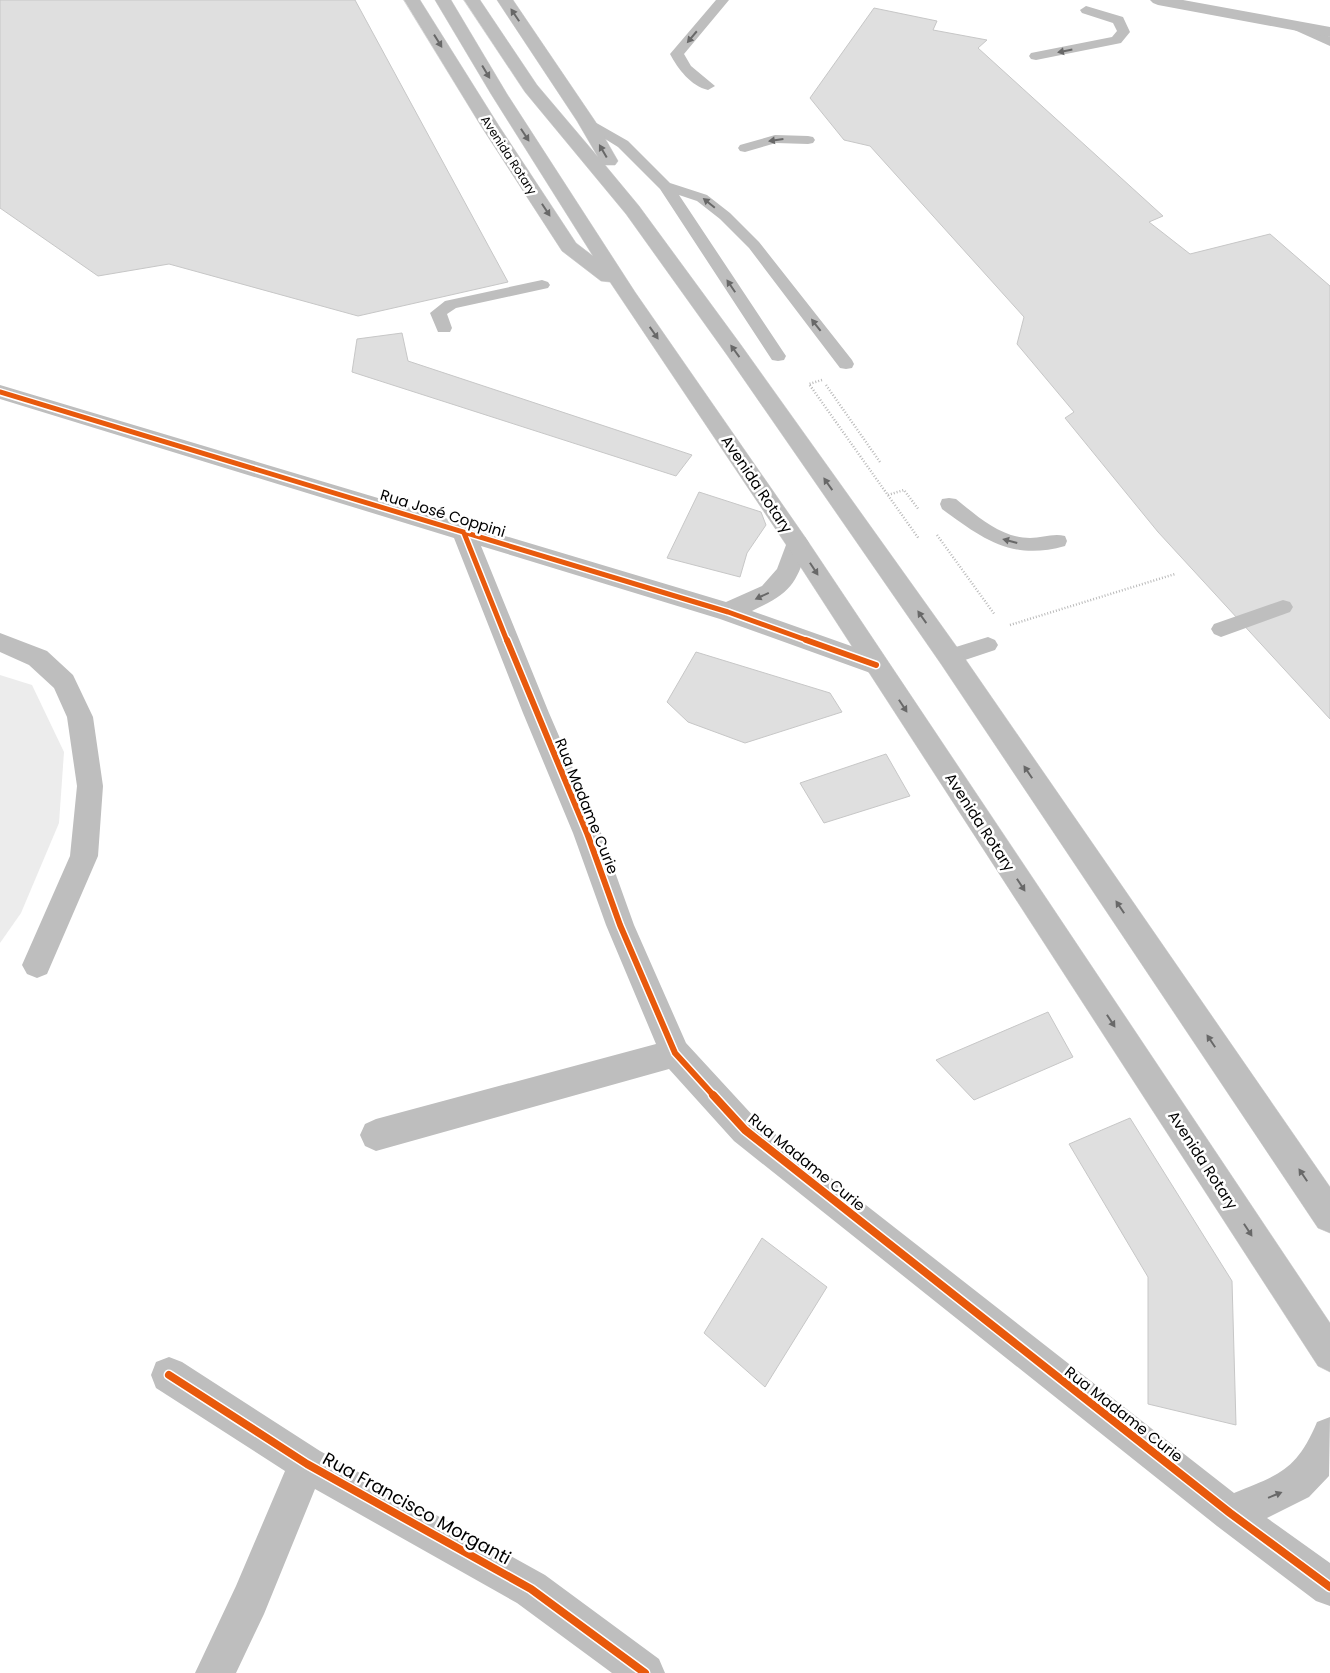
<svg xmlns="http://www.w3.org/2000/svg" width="1330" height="1673" font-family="Poppins,sans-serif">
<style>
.green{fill:#ececec}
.building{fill:#dfdfdf;stroke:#c7c7c7}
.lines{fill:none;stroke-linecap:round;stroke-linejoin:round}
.primary-casing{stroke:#dbdbdb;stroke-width:1}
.path{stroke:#b9b9b9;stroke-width:2.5;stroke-dasharray:1 2;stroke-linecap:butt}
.service{fill:#bebebe;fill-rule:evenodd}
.minor{fill:#bebebe;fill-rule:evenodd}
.primary{fill:#bebebe;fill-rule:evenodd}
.cycleway-far2-casing{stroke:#fff;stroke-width:8}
.cycleway-far1-casing{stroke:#fff;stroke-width:9}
.cycleway-casing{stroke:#fff;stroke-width:11}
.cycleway-far2{stroke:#e8590c;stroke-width:5}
.cycleway-far1{stroke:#e8590c;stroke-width:6}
.cycleway{stroke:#e8590c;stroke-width:8}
.oneway{fill:#686868}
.labels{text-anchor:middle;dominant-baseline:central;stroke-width:5;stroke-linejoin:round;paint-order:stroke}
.far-street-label{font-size:12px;fill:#000;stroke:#fff}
.street-label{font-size:15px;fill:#000;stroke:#fff}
.near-street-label{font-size:18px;fill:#000;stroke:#fff}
</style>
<rect width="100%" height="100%" fill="#fff"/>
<polygon class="green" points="0,675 32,685 64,752 59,823 21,913 0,943"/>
<g class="building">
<polygon points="0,0 355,0 508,282 358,316 169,264 98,276 0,208"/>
<polygon points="874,8 937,21 933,30 987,40 978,48 1163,216 1149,222 1190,254 1270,234 1330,286 1330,719 1158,532 1065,418 1074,412 1017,344 1024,317 870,146 844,140 810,98"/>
<polygon points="402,333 408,361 692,455 676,476 352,372 357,339"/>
<polygon points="699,492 761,512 766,525 747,553 740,577 667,558"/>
<polygon points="696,652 830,693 842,712 745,743 688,722 667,702"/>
<polygon points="886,754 910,796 824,823 800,783"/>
<polygon points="1048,1012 1073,1057 974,1100 936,1060"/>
<polygon points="1130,1118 1232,1281 1236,1425 1148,1404 1148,1277 1069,1144"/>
<polygon points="762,1238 827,1287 765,1387 704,1333"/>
</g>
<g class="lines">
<g class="primary-casing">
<g id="primary">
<polygon points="404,0 420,0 499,126 576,243 593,256 491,94 435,0 451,0 507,94 635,292 805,537 1330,1323 1330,1372 1318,1366 789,549 610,282 601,281 562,251 481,126"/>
<polygon points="464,0 480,0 537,85 598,157 577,121 497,0 513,0 595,121 618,161 615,165 605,165 639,206 741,345 959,650 1330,1187 1330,1233 1318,1228 941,664 727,355 626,214 525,92"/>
</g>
</g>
<g class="path">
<polyline points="822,380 809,384 919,539"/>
<polyline points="826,385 880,462"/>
<polyline points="888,495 904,490 919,510"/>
<polyline points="937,535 995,615"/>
<polyline points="1010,625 1175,574"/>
</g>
<g class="service">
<path d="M716,0H729L684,54L691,66L715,86L708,90C691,86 678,69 670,54Z"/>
<polygon points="1086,6 1123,17 1130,32 1121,43 1036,60 1031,59 1029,56 1031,53 1112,37 1117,31 1113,23 1082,13 1080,10"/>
<polygon points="1295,21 1330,37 1330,46 1290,28 1289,25 1290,22"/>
<polygon points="586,117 628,141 670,183 707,195 730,213 759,242 852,360 854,364 852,368 846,369 840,368 749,248 720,219 697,201 679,195 786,356 784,360 778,361 772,360 660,189 618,147 581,124 579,121"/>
<polygon points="775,135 808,136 813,137 815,140 813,143 808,144 776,143 745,152 740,151 738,148 740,145"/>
<polygon points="542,280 548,282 550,285 548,288 456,308 447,314 452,328 450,332 438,332 430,313 445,301"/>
<path d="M949,498L956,499C977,516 1001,538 1030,538C1042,538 1053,533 1065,536L1067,541L1065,546C1012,561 983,539 942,509L940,504L942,499Z"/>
<polygon points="1283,600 1290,602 1293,607 1290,612 1221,637 1214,634 1211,629 1214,624"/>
<polygon points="988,637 995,640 998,645 995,650 950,665 943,663 940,657 943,651"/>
</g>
<g class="minor">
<polygon points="1150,0 1183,0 1330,27 1330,37 1158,5 1153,3"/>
<path d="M0,385L726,602L762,586L777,569L789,537L797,535L805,537L809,543C796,585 792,592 752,611L885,658L888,665L885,672L876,675L720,619L481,546L549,713L601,833L634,925L686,1043L756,1119L1234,1493C1279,1475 1297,1470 1317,1422L1330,1417L1329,1476L1309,1497L1267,1518L1330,1563V1606L1316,1601L1217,1526L734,1141L669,1069L376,1151L365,1146L360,1135L365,1124L376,1119L656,1044L606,925L573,833L523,713L454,538L0,399Z"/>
<polygon points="0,633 47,651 73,675 93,717 103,786 98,856 47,974 37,978 27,974 22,965 70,856 77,786 67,717 54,688 29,665 0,652"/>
<polygon points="169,1357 182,1362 320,1451 545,1575 659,1659 665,1673 612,1673 517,1603 315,1489 264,1614 236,1673 195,1673 236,1586 285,1471 156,1388 151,1375 156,1362"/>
</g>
<use href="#primary" class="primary"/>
<g class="cycleway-far2-casing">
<g id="cycleway-far2">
<polyline points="0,392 728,612 809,641"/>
<polyline points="464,533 507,641"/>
</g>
</g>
<g class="cycleway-far1-casing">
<g id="cycleway-far1">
<polyline points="507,640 587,833 620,925 675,1053 714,1096"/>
<polyline points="806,640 876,665"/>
</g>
</g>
<g class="cycleway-casing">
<g id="cycleway">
<polyline points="713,1095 745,1130 1230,1513 1330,1587"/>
<polyline points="169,1375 307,1464 531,1589 645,1673"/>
</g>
</g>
<use href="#cycleway-far2" class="cycleway-far2"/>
<use href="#cycleway-far1" class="cycleway-far1"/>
<use href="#cycleway" class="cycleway"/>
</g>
<defs><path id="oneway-solid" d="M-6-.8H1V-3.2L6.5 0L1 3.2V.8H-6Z" transform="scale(1.25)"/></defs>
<g class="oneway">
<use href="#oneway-solid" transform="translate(515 15) rotate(-124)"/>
<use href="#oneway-solid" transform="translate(692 37) rotate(130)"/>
<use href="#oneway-solid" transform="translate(438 41) rotate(58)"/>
<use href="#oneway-solid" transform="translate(1065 51) rotate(169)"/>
<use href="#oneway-solid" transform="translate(486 72) rotate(59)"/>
<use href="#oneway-solid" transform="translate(525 135) rotate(57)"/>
<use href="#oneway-solid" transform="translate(776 140) rotate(172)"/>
<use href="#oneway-solid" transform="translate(603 151) rotate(-120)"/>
<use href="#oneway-solid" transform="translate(709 203) rotate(-141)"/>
<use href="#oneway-solid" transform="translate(546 210) rotate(57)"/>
<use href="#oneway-solid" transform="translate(731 286) rotate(-124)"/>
<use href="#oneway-solid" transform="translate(816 325) rotate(-128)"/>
<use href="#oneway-solid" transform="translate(654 333) rotate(55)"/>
<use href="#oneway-solid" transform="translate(735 351) rotate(-126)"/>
<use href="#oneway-solid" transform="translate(828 484) rotate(-125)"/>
<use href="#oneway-solid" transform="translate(1010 541) rotate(-165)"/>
<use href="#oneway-solid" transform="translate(814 569) rotate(57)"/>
<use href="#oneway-solid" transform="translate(762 596) rotate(155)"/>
<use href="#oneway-solid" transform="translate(922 617) rotate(-125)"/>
<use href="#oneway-solid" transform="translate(903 706) rotate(57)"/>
<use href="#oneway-solid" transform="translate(1028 772) rotate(-124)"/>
<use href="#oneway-solid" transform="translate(1021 885) rotate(57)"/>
<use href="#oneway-solid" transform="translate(1120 907) rotate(-124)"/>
<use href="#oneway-solid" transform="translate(1111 1021) rotate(57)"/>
<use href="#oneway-solid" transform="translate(1211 1041) rotate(-124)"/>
<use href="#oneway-solid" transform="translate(1303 1175) rotate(-124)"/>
<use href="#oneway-solid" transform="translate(1248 1230) rotate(57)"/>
<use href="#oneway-solid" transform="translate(1275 1495) rotate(-22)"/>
</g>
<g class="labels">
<g class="far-street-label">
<text transform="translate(509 155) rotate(57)">Avenida Rotary</text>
</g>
<g class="street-label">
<text transform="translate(757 484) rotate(56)">Avenida Rotary</text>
<text transform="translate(443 513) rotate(17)">Rua José Coppini</text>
<text transform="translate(587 806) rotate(68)">Rua Madame Curie</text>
<text transform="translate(980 822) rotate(57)">Avenida Rotary</text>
<text transform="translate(1203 1160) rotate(57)">Avenida Rotary</text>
<text transform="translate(807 1162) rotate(39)">Rua Madame Curie</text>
<text transform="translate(1124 1414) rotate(38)">Rua Madame Curie</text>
</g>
<g class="near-street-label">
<text transform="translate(417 1508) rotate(29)">Rua Francisco Morganti</text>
</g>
</g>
</svg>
